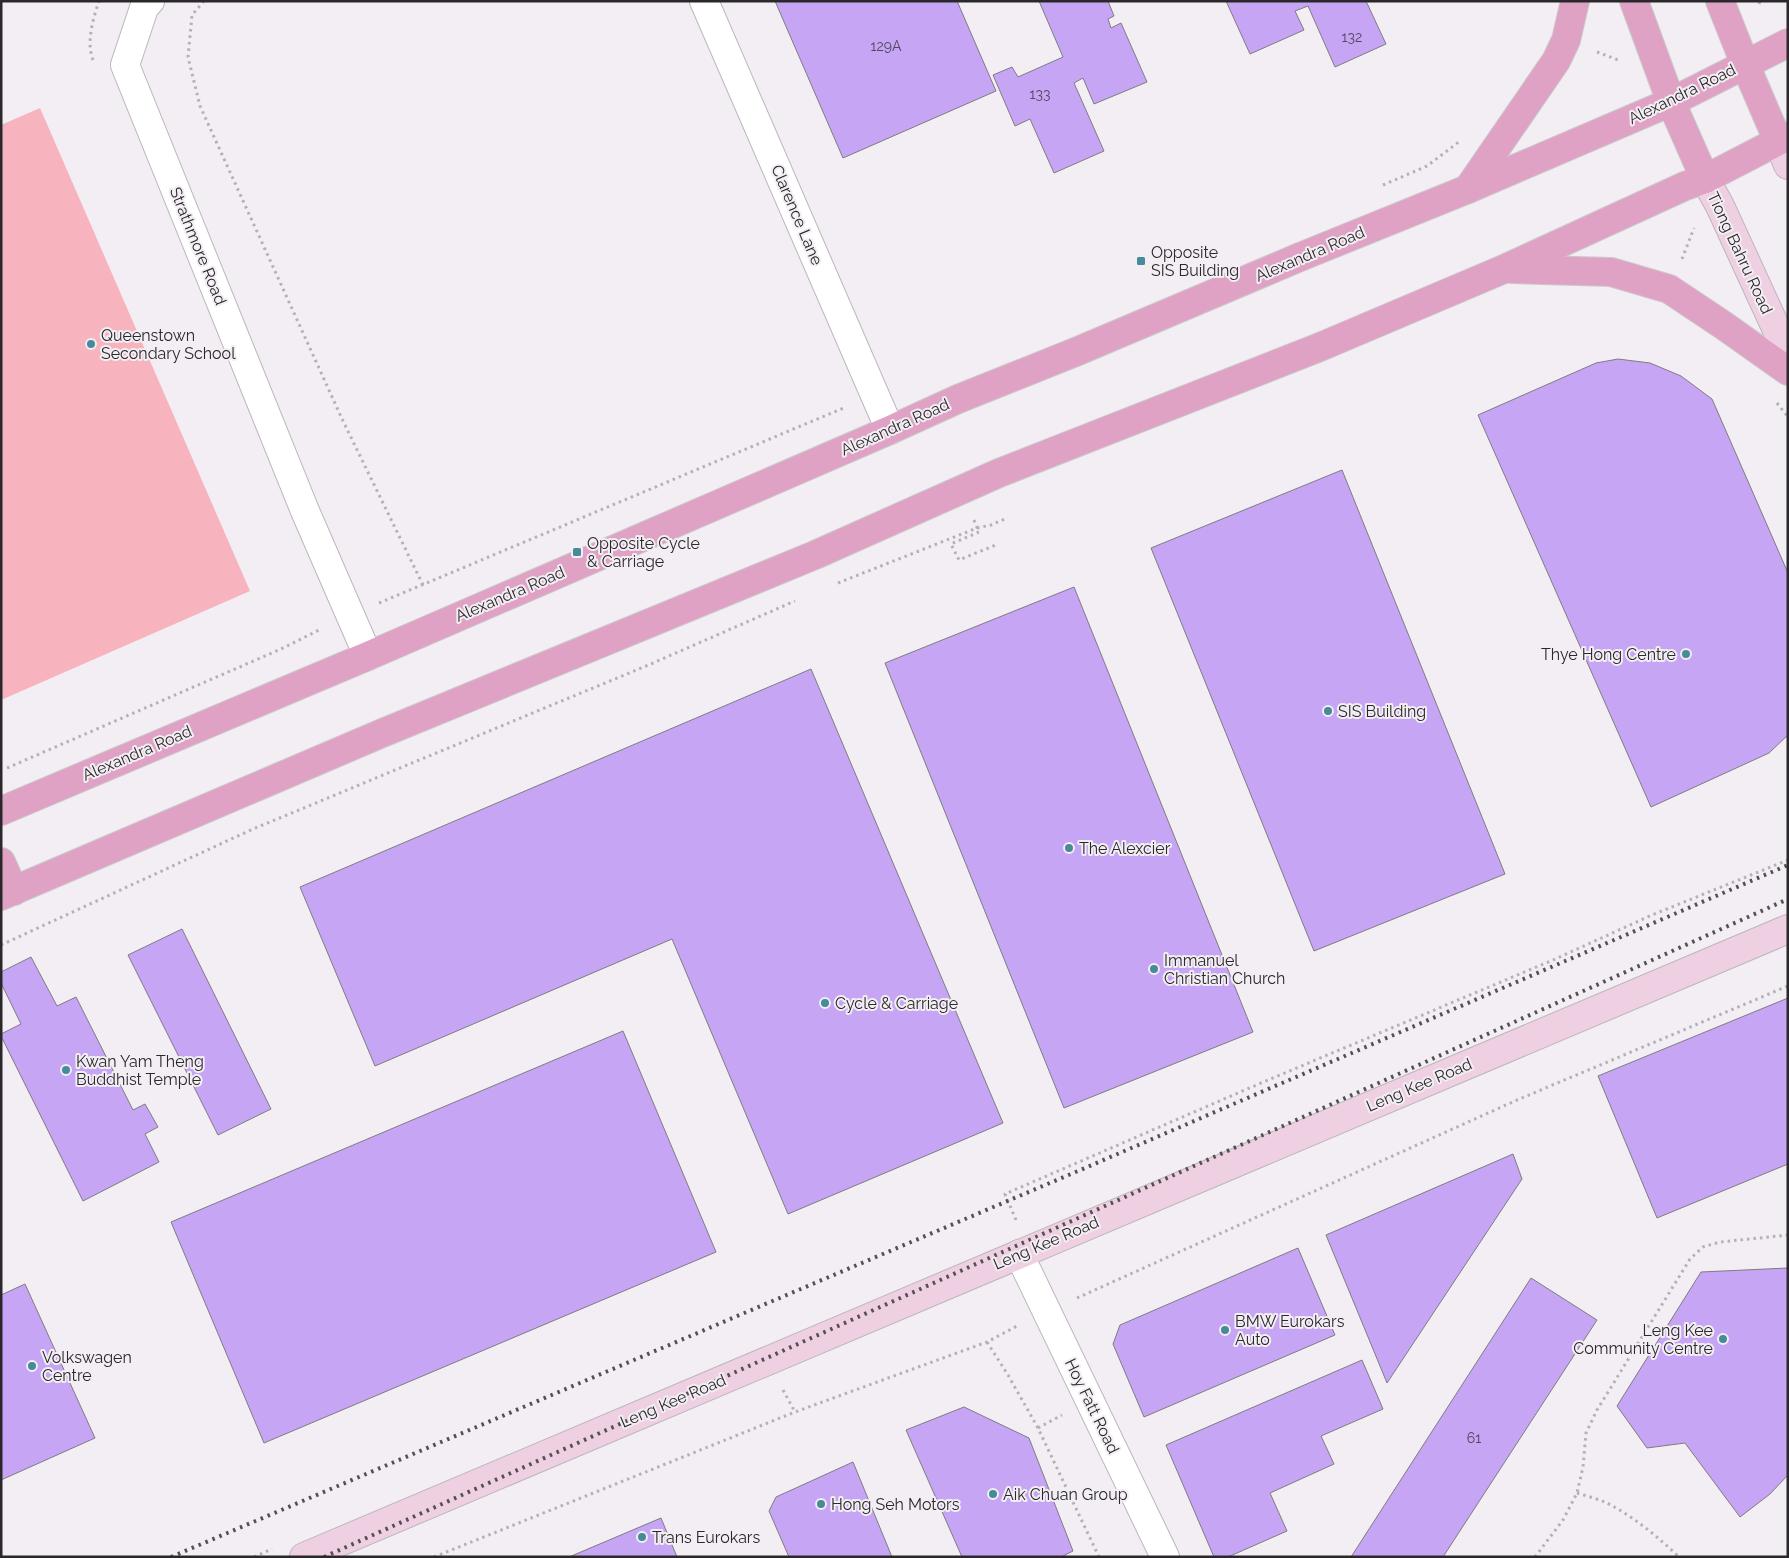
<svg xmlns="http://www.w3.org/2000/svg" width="1789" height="1558" font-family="Raleway,sans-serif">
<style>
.pitch{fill:#f7b3be}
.building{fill:#c6a5f5;stroke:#7e7c81}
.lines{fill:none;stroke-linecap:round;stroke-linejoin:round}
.street-casing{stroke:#bbb7bb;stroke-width:30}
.secondary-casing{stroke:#bbb7bb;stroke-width:30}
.primary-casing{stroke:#cccbcc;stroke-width:30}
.path{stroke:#b4b1b5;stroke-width:3;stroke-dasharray:2.5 4;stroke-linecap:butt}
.street{stroke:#fff;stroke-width:28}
.secondary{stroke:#efd0e2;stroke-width:28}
.primary{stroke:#dfa2c5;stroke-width:28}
.rail{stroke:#535053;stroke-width:4;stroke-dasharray:2.5 5;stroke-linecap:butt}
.poi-dot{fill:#478a9a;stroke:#f2eef3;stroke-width:2}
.labels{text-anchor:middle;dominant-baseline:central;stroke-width:4;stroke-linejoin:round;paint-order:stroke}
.number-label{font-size:14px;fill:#51475d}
.street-label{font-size:16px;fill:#2a282a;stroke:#f2eef3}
.poi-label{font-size:16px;fill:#2a282a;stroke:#f2eef3;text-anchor:start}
</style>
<rect width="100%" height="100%" fill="#f2eef3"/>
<polygon class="pitch" points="40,108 250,591 1,700 1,125"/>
<g class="building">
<polygon points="775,1 957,1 996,91 843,158"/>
<polygon points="1039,1 1108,1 1114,16 1108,19 1111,28 1121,23 1147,82 1094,104 1083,78 1074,83 1104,151 1054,173 1030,119 1015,126 993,75 1012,67 1018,77 1063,57"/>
<polygon points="1226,1 1366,1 1386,44 1335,67 1308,6 1295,11 1304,30 1250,54"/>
<polygon points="1618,359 1650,363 1681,376 1712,399 1788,573 1788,735 1769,753 1651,807 1478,415 1596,363"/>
<polygon points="1342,470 1505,874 1314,951 1151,548"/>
<polygon points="1074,587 1253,1032 1064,1108 885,663"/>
<polygon points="811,669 1003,1123 788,1214 672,939 375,1066 300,887"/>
<polygon points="182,929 271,1109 218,1135 128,955"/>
<polygon points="31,957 57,1006 76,997 133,1110 145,1104 158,1127 145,1134 159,1162 83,1201 1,1036 1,1034 21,1024 1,983 1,972"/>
<polygon points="1788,998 1788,1164 1657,1218 1598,1076"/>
<polygon points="623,1031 716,1252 264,1443 171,1222"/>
<polygon points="1513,1154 1522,1179 1387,1383 1326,1235"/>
<polygon points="1298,1248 1335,1335 1144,1417 1113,1344 1120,1325"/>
<polygon points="1788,1268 1788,1475 1770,1494 1740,1517 1685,1443 1647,1448 1617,1406 1701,1272"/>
<polygon points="1531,1278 1597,1320 1443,1557 1351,1557"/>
<polygon points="25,1284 95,1438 1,1480 1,1295"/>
<polygon points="1362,1360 1383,1409 1321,1436 1334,1464 1270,1493 1287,1531 1228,1557 1214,1557 1166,1445"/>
<polygon points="964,1407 1029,1438 1073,1551 1061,1557 962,1557 906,1430"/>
<polygon points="853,1462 892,1557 789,1557 769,1511 776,1497"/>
<polygon points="661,1518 677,1557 569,1557"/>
</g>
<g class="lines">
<g class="street-casing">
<g id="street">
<polyline points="150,1 144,8 125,65 305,511 368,656"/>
<polyline points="704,1 890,430"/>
<polyline points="1019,1254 1165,1557"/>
</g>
</g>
<g class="secondary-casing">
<g id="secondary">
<polyline points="1778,141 1788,165"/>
<polyline points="1705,179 1720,206 1788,354"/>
<polyline points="304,1557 1788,929"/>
</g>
</g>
<g class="primary-casing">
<g id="primary">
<polyline points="1634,1 1671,102 1705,179"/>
<polyline points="1720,1 1745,64 1778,141"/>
<polyline points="1468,189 1556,61 1566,40 1575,1"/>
<polyline points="1511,269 1611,272 1669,289 1723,325 1788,371"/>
<polyline points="1,811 368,656 890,430 958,399 1078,351 1300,257 1468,189 1671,102 1788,43"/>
<polyline points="1,862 14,891"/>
<polyline points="1,896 380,734 815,555 999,473 1320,347 1504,269 1685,186 1705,179 1788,136"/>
</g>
</g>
<g class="path">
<polyline points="204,1 192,15 188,57 200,106 343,421 423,585"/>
<polyline points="1759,4 1760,1"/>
<polyline points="1597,52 1621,61"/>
<path d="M93,60C86,42 93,19 99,1"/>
<polyline points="1383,185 1427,166 1460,141"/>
<polyline points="1682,259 1694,228"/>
<polyline points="1777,403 1788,417"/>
<polyline points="974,520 979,532 951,544 959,560 998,544"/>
<polyline points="838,583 977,528 991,525 1005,519"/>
<polyline points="379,603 846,407"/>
<polyline points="7,768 281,649 321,629"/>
<polyline points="1,945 253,829 646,666 795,601"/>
<polyline points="1016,1220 1005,1194 1261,1083 1553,960 1652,915 1788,860"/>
<polyline points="1077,1298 1517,1100 1788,986"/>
<polyline points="987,1342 1008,1375 1038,1428 1099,1557"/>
<polyline points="783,1390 795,1412"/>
<polyline points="1038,1428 1062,1415"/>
<path d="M1577,1493C1587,1496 1598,1499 1607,1503C1634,1517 1657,1536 1679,1557"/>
<polyline points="254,1557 272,1549"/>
<polyline points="434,1557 795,1412 987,1342 1017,1326"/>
<polyline points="1535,1557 1563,1520 1577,1493 1583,1467 1586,1433 1597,1410 1690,1259 1703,1247 1720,1242 1788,1235"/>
</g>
<use href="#street" class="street"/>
<use href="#secondary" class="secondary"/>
<use href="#primary" class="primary"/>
<g class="rail">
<polyline points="171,1557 1078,1171 1788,865"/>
<polyline points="324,1557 1788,899"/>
</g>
</g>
<g class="poi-dot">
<rect x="1136" y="256" width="10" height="10" rx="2.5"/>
<circle cx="91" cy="344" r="5"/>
<rect x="572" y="547" width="10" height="10" rx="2.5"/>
<circle cx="1686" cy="654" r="5"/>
<circle cx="1328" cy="711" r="5"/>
<circle cx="1069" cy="848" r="5"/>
<circle cx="1154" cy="969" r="5"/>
<circle cx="825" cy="1003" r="5"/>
<circle cx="66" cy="1070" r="5"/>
<circle cx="1225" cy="1330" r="5"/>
<circle cx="1723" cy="1339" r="5"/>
<circle cx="32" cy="1366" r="5"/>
<circle cx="993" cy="1494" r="5"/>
<circle cx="821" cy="1504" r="5"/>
<circle cx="642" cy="1537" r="5"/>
</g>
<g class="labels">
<g class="number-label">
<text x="1352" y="37">132</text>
<text x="886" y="46">129A</text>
<text x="1040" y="94">133</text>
<text x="1474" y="1438">61</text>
</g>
<g class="street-label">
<text transform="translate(1682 94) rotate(-26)">Alexandra Road</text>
<text transform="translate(797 215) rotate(67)">Clarence Lane</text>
<text transform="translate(198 246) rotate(68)">Strathmore Road</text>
<text transform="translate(1740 253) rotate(65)">Tiong Bahru Road</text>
<text transform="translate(1310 254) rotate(-23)">Alexandra Road</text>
<text transform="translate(895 427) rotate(-24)">Alexandra Road</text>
<text transform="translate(510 594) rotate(-23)">Alexandra Road</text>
<text transform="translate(137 753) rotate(-23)">Alexandra Road</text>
<text transform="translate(1419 1085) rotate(-23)">Leng Kee Road</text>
<text transform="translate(1046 1243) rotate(-23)">Leng Kee Road</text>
<text transform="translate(673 1401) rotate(-23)">Leng Kee Road</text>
<text transform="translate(1092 1406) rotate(64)">Hoy Fatt Road</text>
</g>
<g class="poi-label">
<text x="1151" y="252">Opposite<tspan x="1151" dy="18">SIS Building</tspan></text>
<text x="101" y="335">Queenstown<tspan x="101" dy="18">Secondary School</tspan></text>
<text x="587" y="543">Opposite Cycle<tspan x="587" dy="18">&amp; Carriage</tspan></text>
<text x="1676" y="654" text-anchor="end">Thye Hong Centre</text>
<text x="1338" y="711">SIS Building</text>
<text x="1079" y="848">The Alexcier</text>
<text x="1164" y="960">Immanuel<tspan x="1164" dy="18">Christian Church</tspan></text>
<text x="835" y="1003">Cycle &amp; Carriage</text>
<text x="76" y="1061">Kwan Yam Theng<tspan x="76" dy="18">Buddhist Temple</tspan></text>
<text x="1235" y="1321">BMW Eurokars<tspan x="1235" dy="18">Auto</tspan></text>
<text x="1713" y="1330" text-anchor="end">Leng Kee<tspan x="1713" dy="18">Community Centre</tspan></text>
<text x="42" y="1357">Volkswagen<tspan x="42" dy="18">Centre</tspan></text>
<text x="1003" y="1494">Aik Chuan Group</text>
<text x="831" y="1504">Hong Seh Motors</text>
<text x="652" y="1537">Trans Eurokars</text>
</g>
</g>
<rect width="1789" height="1558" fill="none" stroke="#2a282a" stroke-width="5"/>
</svg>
